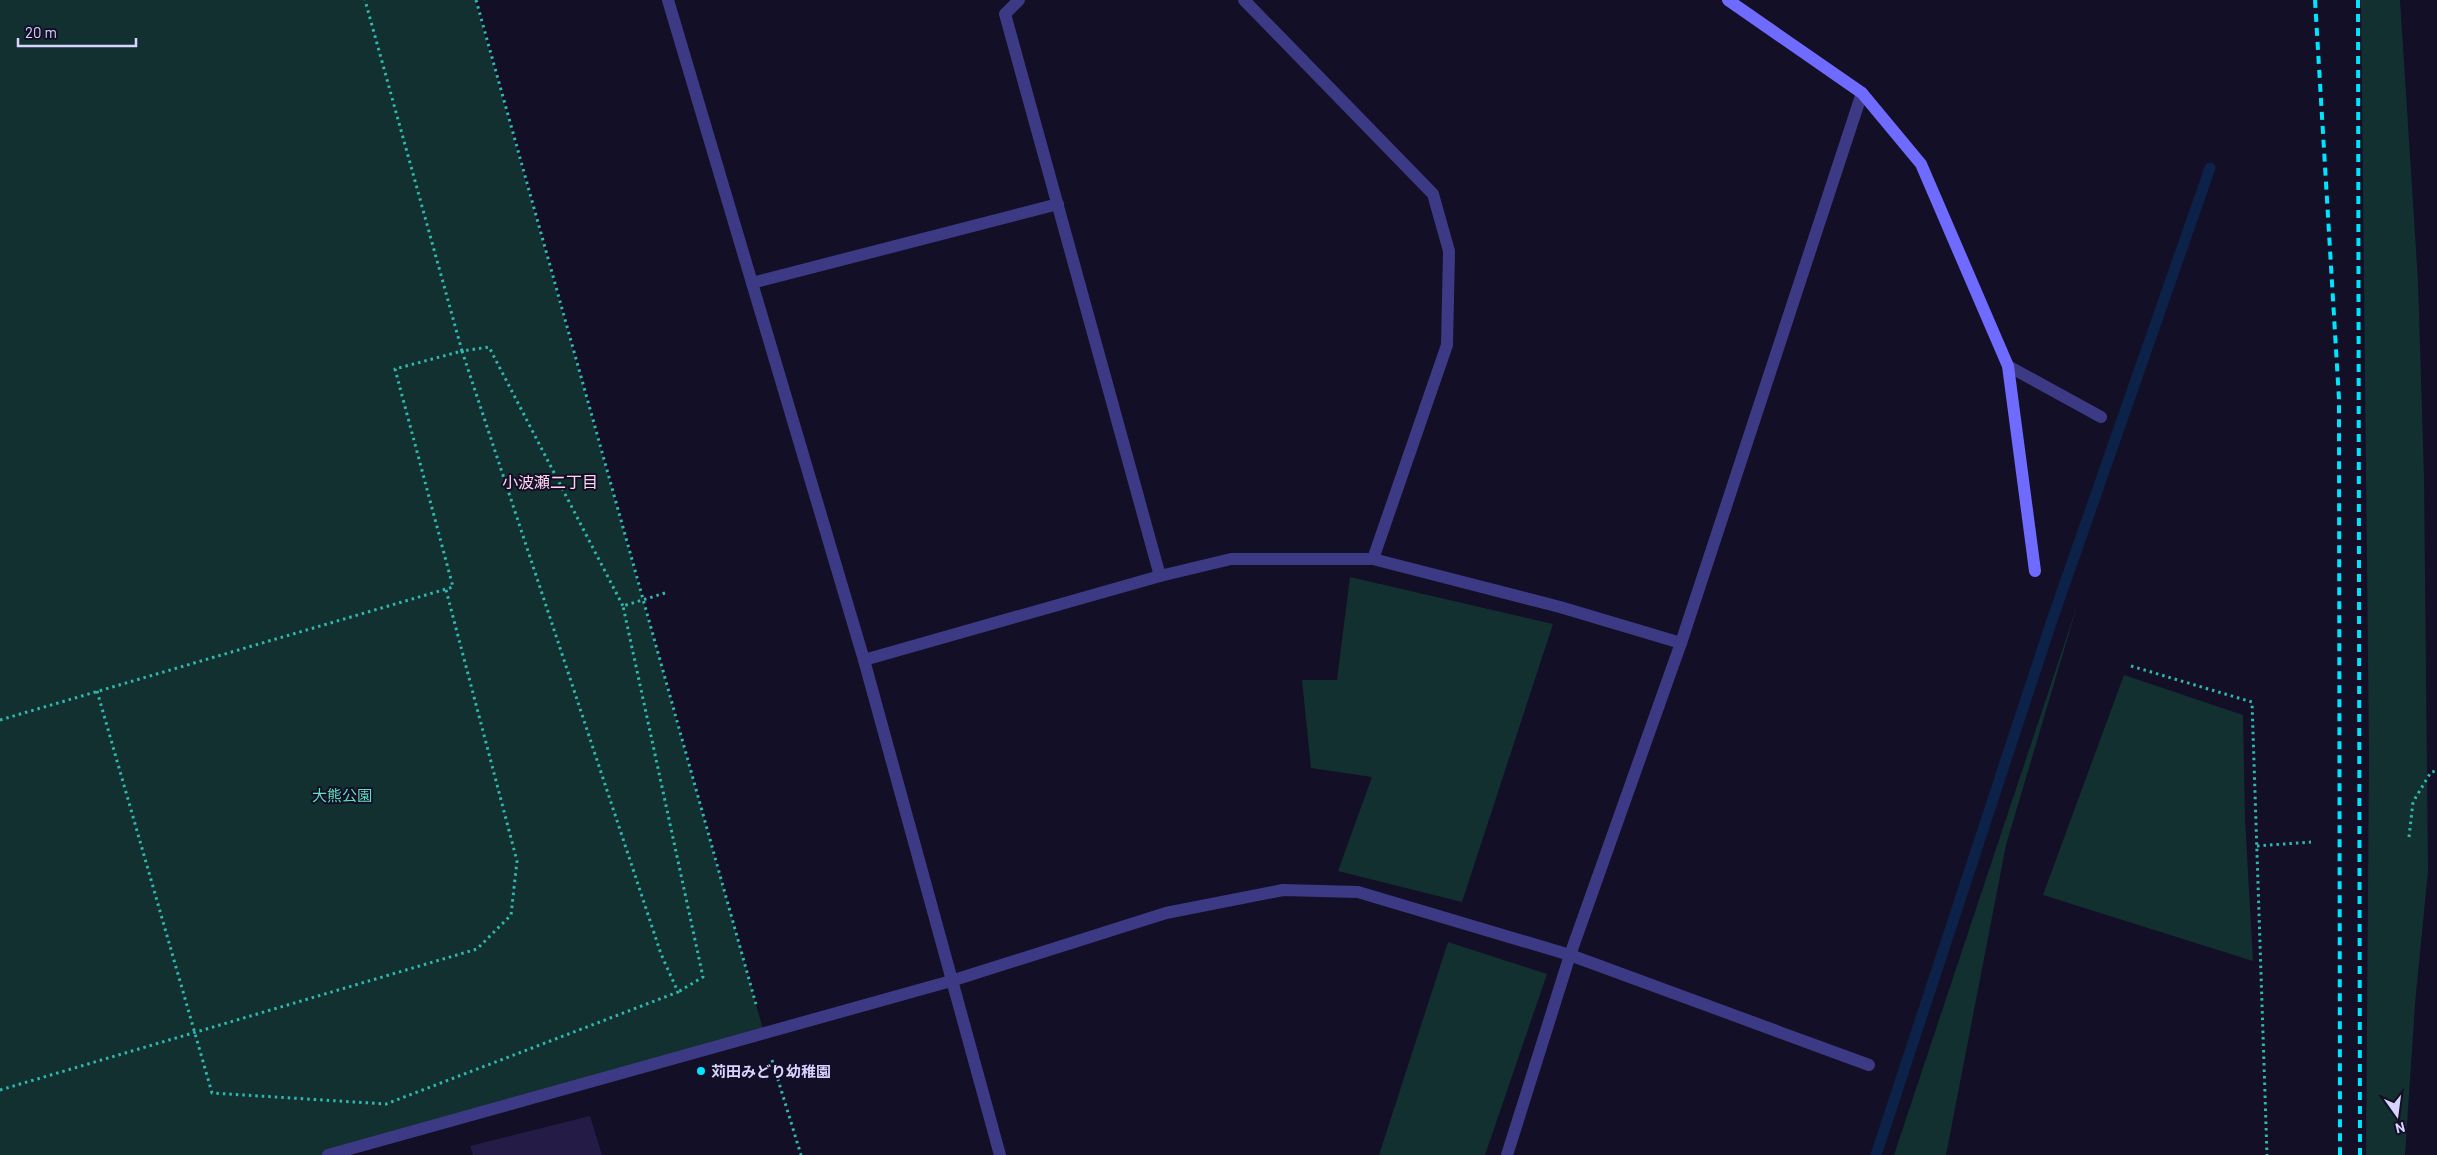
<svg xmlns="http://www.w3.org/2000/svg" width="2437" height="1155" font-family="Barlow,'Noto Sans JP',sans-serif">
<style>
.green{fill:#12302f}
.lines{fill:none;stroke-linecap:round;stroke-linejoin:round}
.stream{stroke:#0c2248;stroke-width:11}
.building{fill:#241b47}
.path{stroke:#2fb8b0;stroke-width:3;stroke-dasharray:2.5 4;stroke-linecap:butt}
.street{stroke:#3d3a85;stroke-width:12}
.secondary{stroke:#6f6bff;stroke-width:12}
.rail{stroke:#00e5ff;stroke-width:4;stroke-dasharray:8 6;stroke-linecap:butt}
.poi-dot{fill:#00e5ff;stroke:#130f26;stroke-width:2}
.labels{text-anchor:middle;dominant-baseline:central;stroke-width:4;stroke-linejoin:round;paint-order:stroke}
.park-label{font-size:15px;fill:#5fe0c0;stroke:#130f26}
.poi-label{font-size:15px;font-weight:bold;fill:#d9d4ff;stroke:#130f26;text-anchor:start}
.neighbourhood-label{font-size:16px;fill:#ffd6f0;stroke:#130f26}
</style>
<rect width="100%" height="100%" fill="#130f26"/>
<g class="green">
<polygon points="0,0 475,0 764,1033 330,1155 0,1155"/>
<polygon points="2361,0 2400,0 2418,281 2424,477 2428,871 2415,1004 2405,1155 2366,1155 2369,755"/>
<polygon points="1350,577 1553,624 1462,902 1338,871 1372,777 1311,768 1302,680 1337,680"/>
<polygon points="2078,603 2006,845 1946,1155 1894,1155"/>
<polygon points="2124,675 2243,715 2245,819 2253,961 2043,895"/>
<polygon points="1448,942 1547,974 1485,1155 1379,1155"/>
</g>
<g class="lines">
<polyline class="stream" points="1876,1155 2051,623 2210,168"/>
</g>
<polygon class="building" points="590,1116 602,1155 473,1155 470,1146"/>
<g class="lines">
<g class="path">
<polyline points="476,0 757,1008"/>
<polyline points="665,593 623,606 703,977 678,992"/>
<polyline points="2131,666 2252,702 2267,1155"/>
<polyline points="97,691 212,1093 386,1104 678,992 661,954 462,351 489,347 623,606"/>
<polyline points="0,720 453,587 395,369 462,351 365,0"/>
<polyline points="2409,837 2413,802 2431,772 2437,771"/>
<polyline points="2257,846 2311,842"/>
<polyline points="772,1060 801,1155"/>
<polyline points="0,1090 477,949 511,915 517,861 446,590"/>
</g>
<g class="street">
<polyline points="668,0 864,660 1000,1155"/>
<polyline points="1019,0 1005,14 1160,576"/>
<polyline points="1244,0 1433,194 1449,251 1447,345 1373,559"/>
<polyline points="752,283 1058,204"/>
<polyline points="2008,366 2101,417"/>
<polyline points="864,660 1160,576 1231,559 1373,559 1560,607 1681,643"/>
<polyline points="328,1155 951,981 1166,913 1283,890 1358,892 1570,955 1869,1065"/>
<polyline points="1507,1155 1570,955 1681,643 1862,93"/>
</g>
<polyline class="secondary" points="1728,0 1862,93 1921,164 2008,366 2035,571"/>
<g class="rail">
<polyline points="2315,0 2339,399 2340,1155"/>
<polyline points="2358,0 2360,1155"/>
</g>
</g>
<circle class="poi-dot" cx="701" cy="1071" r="5"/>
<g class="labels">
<g class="park-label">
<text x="342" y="795">大熊公園</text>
</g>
<g class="poi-label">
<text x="711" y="1071">苅田みどり幼稚園</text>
</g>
<g class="neighbourhood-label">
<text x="550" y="481">小波瀬二丁目</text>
</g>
</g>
<g transform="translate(2397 1115) rotate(166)" stroke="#130f26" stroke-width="4" paint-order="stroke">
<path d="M0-4L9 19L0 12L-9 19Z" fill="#d9d4ff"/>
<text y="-8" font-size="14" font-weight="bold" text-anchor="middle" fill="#d9d4ff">N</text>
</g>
<path d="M18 38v8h118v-8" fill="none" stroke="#d9d4ff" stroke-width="2.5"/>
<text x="25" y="38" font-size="15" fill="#d9d4ff" stroke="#130f26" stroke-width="4" paint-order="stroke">20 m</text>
</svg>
